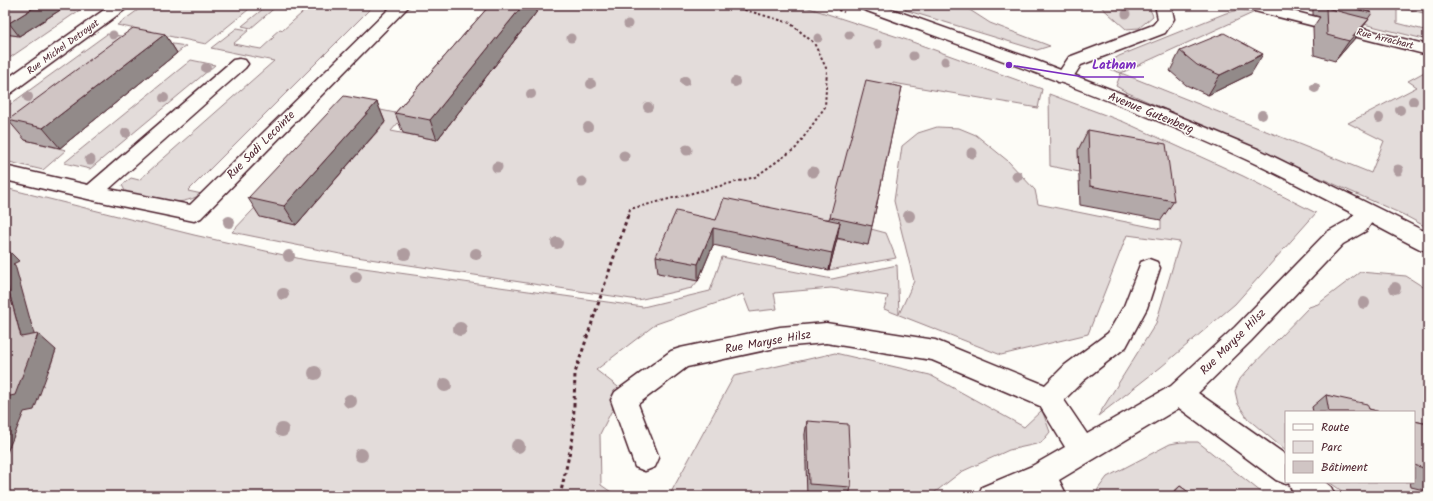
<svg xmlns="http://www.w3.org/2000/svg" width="1433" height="501" font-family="Kalam,sans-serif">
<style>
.green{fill:#e3dcda;stroke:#967e82}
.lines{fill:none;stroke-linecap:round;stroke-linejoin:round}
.street-casing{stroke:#4a1f2b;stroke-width:3}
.secondary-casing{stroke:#4a1f2b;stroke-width:3}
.path-far1{stroke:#4a1f2b;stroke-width:2;stroke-dasharray:2.5 2.5;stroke-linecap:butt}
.path{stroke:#4a1f2b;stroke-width:3;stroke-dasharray:3.5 3.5;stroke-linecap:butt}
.street{fill:#fdfcf7;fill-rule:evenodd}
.secondary{fill:#fdfcf7;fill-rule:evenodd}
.tree{fill:#af9c9f}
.wall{fill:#b3a9a9;stroke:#4a1f2b}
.shaded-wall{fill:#928a89;stroke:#4a1f2b}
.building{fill:#d0c5c4;stroke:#4a1f2b}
.labels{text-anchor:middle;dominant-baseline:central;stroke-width:3;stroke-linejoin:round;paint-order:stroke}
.far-street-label{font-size:10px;fill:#4a1f2b;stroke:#fdfcf7}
.street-label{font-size:12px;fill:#4a1f2b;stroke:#fdfcf7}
.leader{fill:none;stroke:#7b2cbf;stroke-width:1.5}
.callout-dot{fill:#7b2cbf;stroke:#fdfcf7;stroke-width:1.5}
.callout-label{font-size:13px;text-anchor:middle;font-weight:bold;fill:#7b2cbf;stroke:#fdfcf7;stroke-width:3;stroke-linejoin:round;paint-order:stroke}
</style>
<rect width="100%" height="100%" fill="#fdfcf7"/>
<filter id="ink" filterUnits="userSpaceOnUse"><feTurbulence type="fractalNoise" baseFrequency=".025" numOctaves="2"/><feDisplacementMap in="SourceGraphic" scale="8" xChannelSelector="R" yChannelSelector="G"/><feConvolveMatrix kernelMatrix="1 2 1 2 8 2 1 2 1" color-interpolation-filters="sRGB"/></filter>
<g filter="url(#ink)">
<g class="green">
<polygon points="80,5 87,5 5,61 5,34 19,36 64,7 75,9"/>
<polygon points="145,5 254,5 206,44 117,25"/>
<polygon points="268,5 278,5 251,28 242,26"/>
<path d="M311,5H374L188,191L202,194C176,209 154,200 127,195L122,185L131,178L139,180L274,61L211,48L237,28L249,30L233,44L261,49L274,37L272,36L280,29L283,30Z"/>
<polygon points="542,5 800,5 907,40 1042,89 1038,108 893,83 888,105 827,236 724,215 658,272 698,281 692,288 638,300 350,256 232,232 270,192 261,217 296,225 385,123 361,106 405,115 391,131 437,140"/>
<polygon points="907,5 962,5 990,23 1050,46 1037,50 905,10"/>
<polygon points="1099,5 1148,5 1153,16 1139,28 1126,29"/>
<polygon points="1287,5 1324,5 1367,14 1367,5 1428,5 1428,14 1397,7 1397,23 1428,31 1428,40"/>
<polygon points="1240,10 1255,12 1121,73 1371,173 1384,141 1348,123 1417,87 1408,81 1428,70 1428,228 1404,215 1126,92 1116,86 1121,73 1106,68 1108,63 1119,56 1226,13"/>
<polygon points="107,34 186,46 177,53 146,47 25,140 66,150 43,170 5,161 5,108"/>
<polygon points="191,60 215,65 90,169 64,163"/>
<polygon points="1049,94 1124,122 1243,176 1316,213 1235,304 1161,367 1098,416 1156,323 1180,242 1127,235 1088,334 1001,355 884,309 888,296 831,288 774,293 777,309 750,312 743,294 656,324 596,370 622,390 600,434 601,485 617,496 5,496 5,457 9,447 5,435 15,434 38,370 50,368 56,350 5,359 5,188 194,235 306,260 643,307 710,291 722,257 832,279 897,265 899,314 914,281 894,201 902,146 918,133 937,127 959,128 976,135 1008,161 1035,190 1038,204 1161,229 1161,220 1079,150 1079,172 1050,166"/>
<polygon points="871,229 886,233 896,258 829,270 837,239 868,245"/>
<polygon points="1360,272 1406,276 1428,290 1428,444 1414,441 1414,412 1286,412 1286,451 1248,419 1238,404 1235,391 1240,379 1247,371 1309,307 1318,304"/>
<polygon points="835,353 930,375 1024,427 1042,410 1050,432 1041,443 1009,450 961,472 930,496 848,496 805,434 808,496 669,496 734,376"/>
<polygon points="1181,442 1198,442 1266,496 1096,496 1098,489 1107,477 1170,444"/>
<polygon points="1329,482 1410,482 1428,491 1428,496 1349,496"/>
</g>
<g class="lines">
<g class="street-casing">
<g id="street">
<polygon points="111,5 129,5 127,8 11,93 5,95 5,80"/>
<polygon points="393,5 410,5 201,218 194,221 92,200 5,180 5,166 88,185 233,60 239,59 245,60 248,64 245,68 109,189 190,205"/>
<polygon points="1155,5 1171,5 1174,19 1165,33 1081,65 1070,82 1064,83 1058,82 1055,78 1069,57 1153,25 1158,19"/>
<polygon points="1241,5 1268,5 1428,45 1428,55 1243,8"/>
<polygon points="1367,205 1374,208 1378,213 1366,231 1343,244 1251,341 1198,393 1286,455 1286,482 1325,482 1331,487 1335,496 1299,496 1292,491 1289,483 1286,484 1276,480 1179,408 1059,480 1067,496 1038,496 1036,491 1024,496 978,496 982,487 1032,466 1065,447 1040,406 932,360 826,343 780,347 687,367 638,404 659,458 655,467 645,471 635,467 611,400 615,392 671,351 680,348 780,327 826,323 935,340 1045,385 1065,365 1108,333 1124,306 1141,262 1149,259 1157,262 1160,268 1147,308 1126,347 1083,381 1064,400 1087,434 1171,386 1235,327 1327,232 1350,219 1360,208"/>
</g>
</g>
<g class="secondary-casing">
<path id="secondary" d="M857,5H880L1032,59L1164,110L1260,150L1428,233V251L1420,249C1362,219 1305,187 1245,159C1120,101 989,56 859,8Z"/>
</g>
<g class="path-far1">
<polyline points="824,5 844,12"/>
<polyline points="628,216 630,209 755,177 796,148 825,107 827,70 814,43 790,23 728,5"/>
</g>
<polyline class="path" points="560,496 573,437 575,373 628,215"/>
<use href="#street" class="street"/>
<use href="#secondary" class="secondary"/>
</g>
<g class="tree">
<circle cx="1126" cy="14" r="4.5"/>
<circle cx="628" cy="24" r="4.5"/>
<circle cx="113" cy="35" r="4.5"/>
<circle cx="849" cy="35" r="4.5"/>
<circle cx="571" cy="38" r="4.5"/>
<circle cx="818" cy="38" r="4.5"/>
<circle cx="878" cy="44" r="4.5"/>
<circle cx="913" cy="56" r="4.5"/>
<circle cx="945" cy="61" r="4.5"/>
<circle cx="206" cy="68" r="5"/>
<circle cx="685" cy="81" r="5"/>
<circle cx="735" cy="82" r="5"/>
<circle cx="591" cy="84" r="5"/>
<circle cx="1315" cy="88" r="5"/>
<circle cx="531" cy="94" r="5"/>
<circle cx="28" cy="97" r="5"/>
<circle cx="164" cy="98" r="5"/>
<circle cx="1413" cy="101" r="5"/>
<circle cx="648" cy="107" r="5"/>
<circle cx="1400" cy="110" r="5"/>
<circle cx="1262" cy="115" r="5"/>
<circle cx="1379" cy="118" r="5"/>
<circle cx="588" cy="127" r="5"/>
<circle cx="126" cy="133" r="5"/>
<circle cx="687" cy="150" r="5.5"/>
<circle cx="972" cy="153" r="5.5"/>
<circle cx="624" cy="156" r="5.5"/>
<circle cx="90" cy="160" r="5.5"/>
<circle cx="497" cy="167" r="5.5"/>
<circle cx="1398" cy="170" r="5.5"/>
<circle cx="813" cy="172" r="5.5"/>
<circle cx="1017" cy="176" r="5.5"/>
<circle cx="582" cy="182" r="5.5"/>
<circle cx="909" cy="216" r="6"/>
<circle cx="229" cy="222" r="6"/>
<circle cx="557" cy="243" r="6"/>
<circle cx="405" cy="254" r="6"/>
<circle cx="476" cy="254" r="6"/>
<circle cx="289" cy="256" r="6"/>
<circle cx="356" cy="277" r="6"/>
<circle cx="1395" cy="288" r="6"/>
<circle cx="283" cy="294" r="6"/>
<circle cx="1364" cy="303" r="6"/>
<circle cx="460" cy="329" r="7"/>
<circle cx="315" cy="373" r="7"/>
<circle cx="445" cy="385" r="7"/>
<circle cx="350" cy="401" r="7"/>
<circle cx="282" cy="430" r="7"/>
<circle cx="518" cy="446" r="7"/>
<circle cx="361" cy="455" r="7"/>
</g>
<g class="wall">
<polygon points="5,5 80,5 75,9 65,7 19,36 5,34"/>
<polygon points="490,5 542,5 437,140 403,133 395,113"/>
<polygon points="1313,5 1356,5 1372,13 1355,38 1335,61 1314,55 1313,27 1320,17 1313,15"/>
<polygon points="165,34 177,53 60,148 25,140 8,120"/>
<polygon points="1180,51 1251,74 1208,95 1186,85 1170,71"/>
<polygon points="902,87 868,245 837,238 829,270 713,245 698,281 658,273 656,256 716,220 829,219 830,217"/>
<polygon points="377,102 385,122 296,225 260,217 248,198"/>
<polygon points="1088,130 1174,201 1161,220 1080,205 1078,150"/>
<polygon points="1326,395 1369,409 1380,412 1313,412 1312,407"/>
<polygon points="807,421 851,487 849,496 807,496 805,434"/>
<polygon points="1414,421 1428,424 1428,491 1411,487 1410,482 1414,482"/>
<polygon points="1180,486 1194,496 1169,496"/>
</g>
<g class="shaded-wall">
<polygon points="38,5 64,5 65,7 19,36 9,23"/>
<polygon points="72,5 80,5 75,9"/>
<polygon points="523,5 542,5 437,140 430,120"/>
<polygon points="1369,19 1355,38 1335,61 1349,41"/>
<polygon points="165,34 177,53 60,148 43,128"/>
<polygon points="1263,54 1251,74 1208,95 1220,75"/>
<polygon points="377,102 385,122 296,225 284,206"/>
<polygon points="840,222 837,239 829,270 832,253"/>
<polygon points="713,228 713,245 698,281 698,264"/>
<polygon points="5,247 19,261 13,264 15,265 36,341 38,334 56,350 34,410 24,412 5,457 5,397 21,337 5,277"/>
</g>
<g class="building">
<polygon points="5,5 38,5 9,23 5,22"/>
<polygon points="490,5 523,5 430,120 395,113"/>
<polygon points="1340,5 1356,5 1372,13"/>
<polygon points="1326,8 1369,19 1349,41 1327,35"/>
<polygon points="133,28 165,34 43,128 8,120"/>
<polygon points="1224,33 1263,54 1220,75 1197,65 1180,51"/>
<polygon points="866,80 902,87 872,226 830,217"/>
<polygon points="344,96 377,102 284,206 248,198"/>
<polygon points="1088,130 1166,144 1174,201 1090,186"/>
<polygon points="724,198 840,222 832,253 713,228 698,264 656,256 676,211 716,220"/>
<polygon points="5,277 21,337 38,334 15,395 5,397"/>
<polygon points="1326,395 1367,404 1369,409 1380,412 1329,412"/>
<polygon points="807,421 848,424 851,487 809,484"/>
<polygon points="1414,421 1428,424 1428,473 1427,469 1414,465"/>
<polygon points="1180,486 1194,496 1171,496"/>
</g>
</g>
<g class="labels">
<g class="far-street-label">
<text transform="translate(1385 39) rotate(14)">Rue Arrachart</text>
<text transform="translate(63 47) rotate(-36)">Rue Michel Detroyat</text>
</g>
<g class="street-label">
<text transform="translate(1151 113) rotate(22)">Avenue Gutenberg</text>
<text transform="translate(261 145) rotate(-45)">Rue Sadi Lecointe</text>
<text transform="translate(768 342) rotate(-10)">Rue Maryse Hilsz</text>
<text transform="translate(1233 342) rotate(-45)">Rue Maryse Hilsz</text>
</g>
</g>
<path class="leader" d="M1009 65L1084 77H1144"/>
<circle class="callout-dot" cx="1009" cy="65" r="4"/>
<g class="callout-label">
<text x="1114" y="69">Latham</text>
</g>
<rect width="1433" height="501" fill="none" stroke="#fdfcf7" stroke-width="20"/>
<rect x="10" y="10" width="1413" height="481" fill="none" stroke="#4a1f2b" stroke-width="1.5" filter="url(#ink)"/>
<rect x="1285" y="411" width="130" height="72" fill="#fdfcf7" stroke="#b5a4a5"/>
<rect x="1293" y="424" width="20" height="6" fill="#fdfcf7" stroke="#b5a4a5"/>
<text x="1321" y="431" font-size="12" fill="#4a1f2b">Route</text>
<rect x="1293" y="441" width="20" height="12" fill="#e3dcda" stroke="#b5a4a5"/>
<text x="1321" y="451" font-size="12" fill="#4a1f2b">Parc</text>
<rect x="1293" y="461" width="20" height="12" fill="#d0c5c4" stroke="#b5a4a5"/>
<text x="1321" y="471" font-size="12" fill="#4a1f2b">Bâtiment</text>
</svg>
